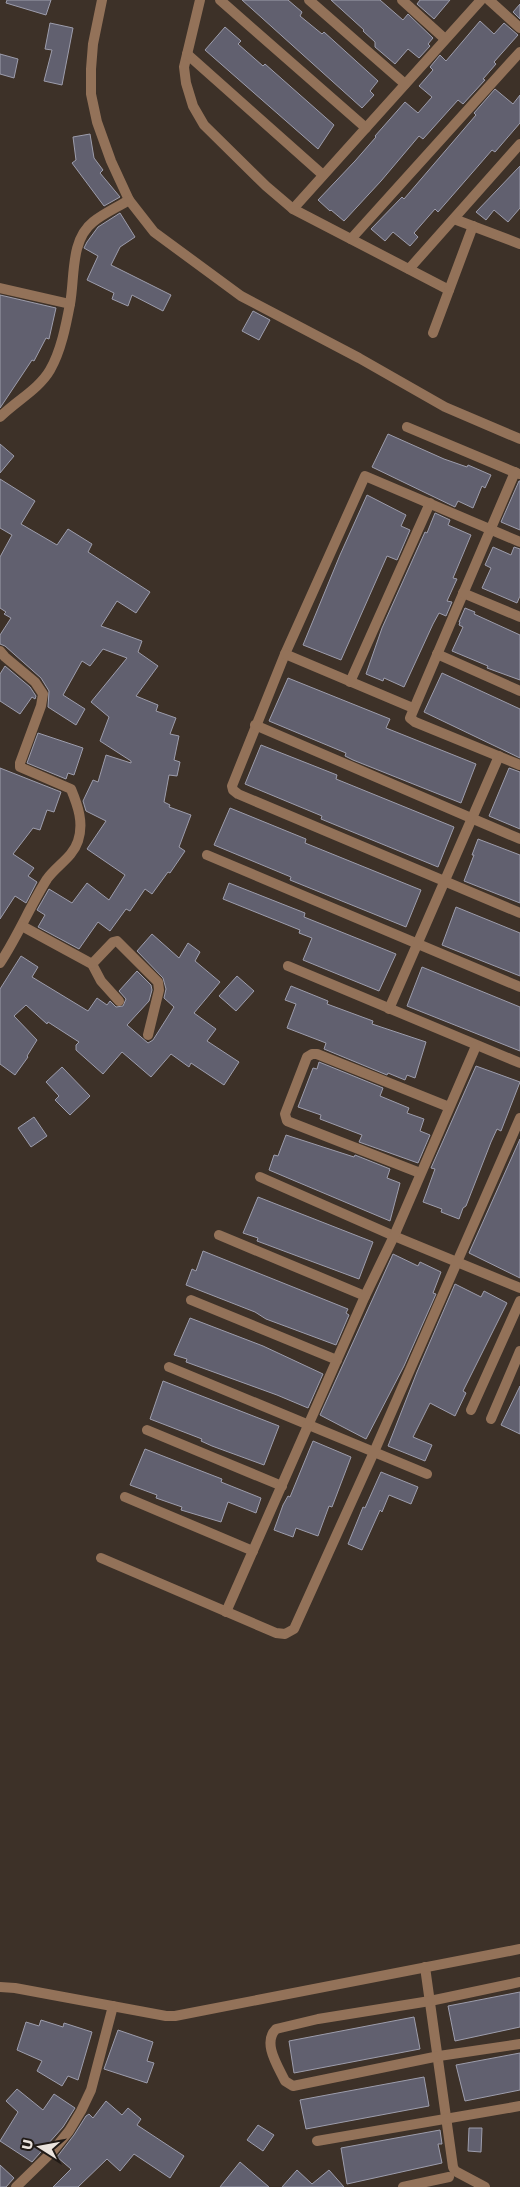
<svg xmlns="http://www.w3.org/2000/svg" width="520" height="2187" font-family="Rubik,sans-serif">
<style>
.building{fill:#61606f;stroke:#9d9dac}
.lines{fill:none;stroke-linecap:round;stroke-linejoin:round}
.minor{stroke:#937259;stroke-width:10}
</style>
<rect width="100%" height="100%" fill="#3d3128"/>
<g class="building">
<polygon points="7,0 51,0 46,15 6,3"/>
<polygon points="242,0 288,0 302,12 300,16 322,34 324,32 378,81 370,91 374,95 362,108"/>
<polygon points="331,0 380,0 403,20 408,14 433,38 428,44 430,46 419,58 408,49 395,64 375,47 375,42 363,31 364,30"/>
<polygon points="420,0 450,0 434,19 417,4"/>
<polygon points="520,4 520,19 513,12"/>
<polygon points="480,21 494,34 504,23 518,35 494,62 496,64 483,79 485,80 463,104 458,100 423,139 419,136 381,181 344,221 331,210 330,211 318,200 355,161 376,137 375,136 405,102 418,113 432,97 419,86 433,70 430,67 440,55 446,61"/>
<polygon points="50,23 73,28 62,85 44,81 52,50 45,49"/>
<polygon points="225,27 241,41 238,44 263,66 265,64 334,125 318,149 205,50"/>
<polygon points="0,54 18,59 14,78 0,74"/>
<polygon points="495,89 513,104 520,95 520,123 495,152 492,150 438,212 435,209 414,233 418,237 410,246 393,232 385,241 371,229 402,197 404,199 476,115 474,113"/>
<polygon points="90,134 94,158 103,170 100,173 120,197 104,206 72,163 76,160 73,137"/>
<polygon points="520,166 520,208 508,222 494,210 486,220 476,212"/>
<polygon points="120,213 135,237 120,247 111,265 171,295 163,311 132,295 128,306 112,299 114,293 87,280 98,256 84,248 87,242 98,227"/>
<polygon points="0,295 56,308 49,339 46,338 34,361 32,360 0,408"/>
<polygon points="253,311 270,320 259,340 242,331"/>
<polygon points="388,434 444,459 467,467 468,465 491,475 485,488 482,486 473,508 458,501 455,507 372,467"/>
<polygon points="0,444 14,456 0,473"/>
<polygon points="0,479 35,501 21,524 57,545 68,529 92,544 88,552 150,592 136,613 117,601 101,626 142,641 138,652 158,666 136,696 158,705 156,711 176,718 170,734 179,736 174,760 180,762 177,776 169,775 164,802 170,805 169,807 191,815 179,847 185,851 170,873 168,872 152,894 145,889 130,911 126,909 110,931 98,922 79,949 38,927 45,915 37,910 49,889 72,903 87,883 109,900 125,875 87,849 106,821 86,811 83,801 93,780 98,782 106,755 131,763 131,761 100,741 109,717 91,702 127,658 103,649 90,666 82,661 63,695 85,709 76,725 48,707 49,691 41,678 5,646 0,644 0,635 11,618 4,614 6,612 0,608 0,557 12,535 0,528"/>
<polygon points="519,481 520,481 520,530 501,522"/>
<polygon points="367,495 406,515 401,526 410,530 397,560 387,556 341,660 303,645 340,555"/>
<polygon points="435,513 450,520 448,525 471,535 453,578 457,579 447,601 452,602 446,616 439,613 433,624 404,687 384,678 383,681 366,674 382,628 425,532 427,533"/>
<polygon points="493,547 511,555 514,547 520,549 520,596 517,603 482,588 491,568 485,565"/>
<polygon points="465,608 475,612 474,614 520,635 520,680 487,668 488,666 452,651 463,627 459,625 460,622 459,622"/>
<polygon points="5,666 30,687 36,696 35,699 32,697 20,714 0,701 0,674"/>
<polygon points="442,673 520,709 520,758 424,712"/>
<polygon points="288,678 390,719 386,728 476,764 461,803 353,760 345,756 346,753 269,721"/>
<polygon points="38,733 83,748 74,775 68,773 66,779 27,763"/>
<polygon points="261,745 337,775 336,779 454,827 438,867 321,819 322,816 245,784"/>
<polygon points="0,768 61,792 54,812 47,810 40,830 33,828 13,854 34,868 28,876 37,882 26,903 15,896 0,919"/>
<polygon points="509,768 520,772 520,829 489,816"/>
<polygon points="230,808 306,839 305,843 421,890 406,927 290,880 291,877 214,845"/>
<polygon points="478,839 520,855 520,903 464,881 474,855 472,855"/>
<polygon points="229,883 305,913 304,917 396,954 379,991 303,960 312,938 299,933 300,930 223,899"/>
<polygon points="456,907 520,933 520,976 442,945"/>
<polygon points="152,934 179,958 188,943 200,952 195,961 220,982 194,1013 216,1029 207,1041 239,1062 224,1085 191,1063 189,1067 171,1054 151,1077 122,1052 103,1074 76,1050 76,1045 79,1042 48,1022 47,1024 26,1005 14,1016 37,1040 27,1056 28,1057 15,1075 0,1064 0,989 21,956 38,967 32,977 88,1011 97,998 107,1005 110,1001 116,1007 123,1006 126,999 119,991 137,971 151,985 152,990 149,1001 127,1025 148,1043 153,1040 174,1007 164,998 166,989 163,978 137,951"/>
<polygon points="422,967 520,1007 520,1051 407,1006"/>
<polygon points="237,976 254,991 236,1011 219,996"/>
<polygon points="291,986 328,1001 327,1004 373,1021 372,1024 426,1042 415,1078 407,1075 405,1080 388,1073 387,1075 324,1049 326,1043 287,1028 296,1004 285,1000"/>
<polygon points="319,1062 383,1088 380,1096 409,1108 407,1113 424,1119 420,1131 430,1135 418,1163 359,1142 362,1135 320,1119 321,1115 298,1107 313,1068 317,1069"/>
<polygon points="476,1066 520,1082 501,1131 497,1129 491,1142 466,1206 463,1208 459,1219 441,1212 442,1209 423,1202 435,1169 431,1168"/>
<polygon points="62,1067 90,1096 70,1115 55,1100 59,1096 46,1082"/>
<polygon points="34,1117 47,1136 31,1147 18,1128"/>
<polygon points="286,1135 354,1157 355,1155 390,1169 387,1178 400,1183 390,1221 269,1170 274,1155 278,1156"/>
<polygon points="520,1139 520,1278 469,1253"/>
<polygon points="258,1197 373,1242 359,1279 257,1241 258,1238 243,1233"/>
<polygon points="203,1251 348,1309 346,1313 349,1315 336,1345 266,1319 255,1312 186,1285 192,1269 196,1271"/>
<polygon points="393,1254 418,1266 420,1262 441,1272 433,1293 436,1294 404,1366 366,1439 320,1415"/>
<polygon points="455,1284 481,1297 484,1291 507,1303 463,1391 466,1393 455,1416 430,1403 413,1437 432,1445 425,1461 388,1446 417,1372"/>
<polygon points="190,1318 263,1346 323,1374 308,1408 277,1395 186,1362 187,1359 174,1355"/>
<polygon points="163,1381 279,1426 264,1465 212,1446 201,1441 202,1439 150,1419"/>
<polygon points="520,1386 520,1434 501,1425"/>
<polygon points="313,1441 351,1457 332,1507 329,1506 318,1536 296,1528 293,1537 274,1530 283,1505 288,1496 290,1497"/>
<polygon points="145,1449 209,1474 222,1479 221,1482 261,1498 256,1513 228,1502 221,1522 181,1510 182,1507 156,1498 157,1495 130,1485"/>
<polygon points="381,1472 418,1487 411,1504 389,1495 382,1512 380,1510 362,1550 348,1544 363,1507 365,1508"/>
<polygon points="520,1992 520,2027 455,2041 448,2006"/>
<polygon points="414,2017 420,2049 294,2073 289,2041"/>
<polygon points="41,2020 63,2027 64,2023 92,2032 78,2080 68,2076 62,2086 37,2071 42,2061 17,2050 26,2022 39,2026"/>
<polygon points="118,2030 153,2042 147,2061 154,2063 147,2083 104,2069"/>
<polygon points="520,2053 520,2090 465,2101 456,2065"/>
<polygon points="424,2077 429,2106 306,2129 300,2100"/>
<polygon points="17,2089 43,2110 54,2094 75,2108 63,2127 32,2162 0,2141 18,2112 6,2101"/>
<polygon points="106,2101 122,2115 128,2108 141,2119 137,2125 184,2156 170,2178 134,2154 120,2171 107,2159 78,2187 53,2187 71,2169 57,2157 74,2135 86,2116 89,2114 93,2118"/>
<polygon points="258,2125 274,2135 263,2151 247,2140"/>
<polygon points="469,2128 482,2128 481,2152 468,2151"/>
<polygon points="440,2130 442,2144 438,2144 442,2163 347,2184 341,2148"/>
<polygon points="240,2162 269,2187 220,2187"/>
<polygon points="0,2165 14,2178 6,2187 0,2187"/>
<polygon points="297,2170 312,2184 329,2170 344,2187 282,2187"/>
</g>
<g class="lines">
<g class="minor">
<polyline points="102,0 93,44 91,69 91,94 97,122 111,161 129,200 154,232 241,296 359,358 445,407 520,439"/>
<polyline points="200,0 184,67 186,83 193,106 204,125 266,186 293,209 449,290"/>
<polyline points="220,0 366,128"/>
<polyline points="309,0 405,84"/>
<polyline points="402,0 445,39"/>
<polyline points="489,0 520,28"/>
<polyline points="187,54 323,175"/>
<polyline points="293,209 481,0"/>
<polyline points="454,219 520,244"/>
<polyline points="351,239 520,52"/>
<polyline points="409,269 520,144"/>
<polyline points="0,288 70,304"/>
<polyline points="433,333 473,226"/>
<path d="M0,417C16,401 39,389 50,370C61,351 66,325 70,304C75,278 70,240 93,222C104,213 118,207 129,200"/>
<polyline points="407,427 519,474"/>
<polyline points="515,472 410,718 415,722 520,765"/>
<polyline points="520,542 365,476 285,654 232,786 233,790 238,794 520,913"/>
<polyline points="463,593 520,617"/>
<path d="M0,651L5,657L35,682L43,694L41,706L20,763V767L71,789C78,806 84,823 78,841C73,857 56,866 47,879C30,906 18,936 0,963"/>
<polyline points="285,654 413,708"/>
<polyline points="437,654 520,691"/>
<polyline points="350,682 430,503"/>
<polyline points="255,725 520,839"/>
<polyline points="207,855 520,987"/>
<polyline points="22,926 92,964 101,981 119,1001"/>
<polyline points="92,964 113,942 117,941 158,982 159,990 148,1035"/>
<polyline points="288,966 520,1063"/>
<polyline points="389,1009 499,756"/>
<polyline points="420,1173 287,1121 285,1114 307,1057 312,1054 317,1054 449,1107"/>
<polyline points="260,1177 394,1236 520,1288"/>
<polyline points="219,1235 365,1296"/>
<polyline points="191,1300 337,1360"/>
<polyline points="169,1367 427,1474"/>
<polyline points="471,1410 520,1301"/>
<polyline points="491,1419 520,1351"/>
<polyline points="147,1430 282,1486"/>
<polyline points="125,1497 253,1551"/>
<polyline points="101,1558 276,1633 285,1634 294,1629 374,1452 520,1118"/>
<polyline points="226,1612 365,1296 394,1236 476,1046"/>
<polyline points="425,1967 453,2167 455,2171 485,2187"/>
<path d="M520,1982L430,2001L318,2019L276,2029C262,2043 278,2066 285,2081L293,2086L439,2056L520,2044"/>
<polyline points="0,1987 15,1988 166,2016 175,2016 520,1949"/>
<polyline points="317,2141 520,2106"/>
<polyline points="16,2187 52,2152 69,2131 81,2111 91,2090 113,2006"/>
<polyline points="403,2187 449,2177"/>
</g>
</g>
<g transform="translate(40 2147) rotate(281)" stroke="#201a16" stroke-width="4" paint-order="stroke">
<path d="M0-4L9 19L0 12L-9 19Z" fill="#eae3dd"/>
<text y="-8" font-size="14" font-weight="bold" text-anchor="middle" fill="#eae3dd">U</text>
</g>
</svg>
